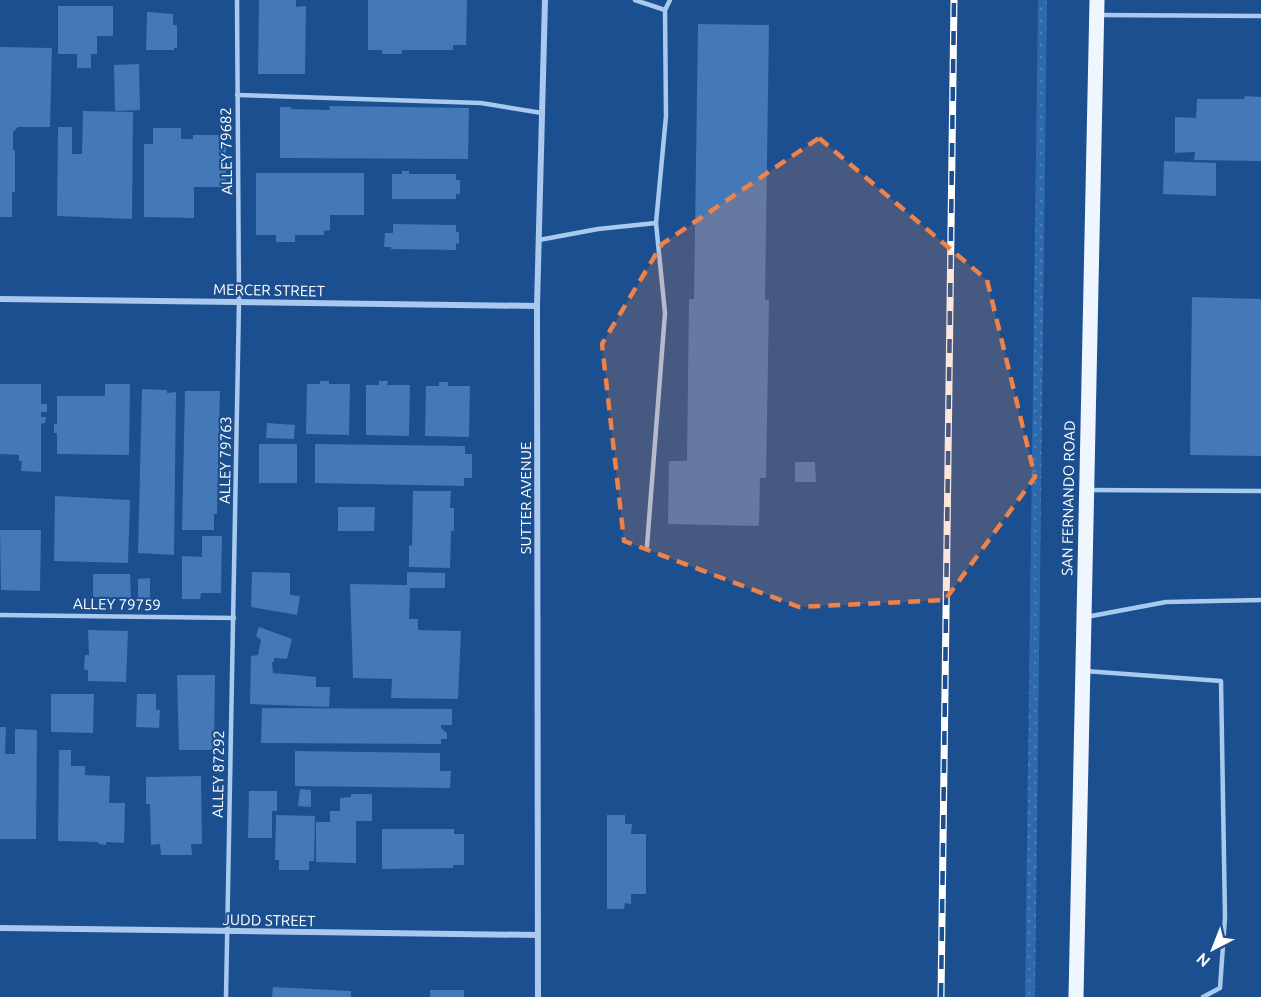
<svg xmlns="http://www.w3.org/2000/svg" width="1261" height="997" font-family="Ubuntu,sans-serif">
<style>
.grass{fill:url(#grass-dots)}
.building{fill:#4478b7}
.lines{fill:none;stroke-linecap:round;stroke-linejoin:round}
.lane{stroke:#a9c9ee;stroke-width:4.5}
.street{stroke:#a9c9ee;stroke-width:6}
.primary{stroke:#f0f6ff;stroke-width:15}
.rail-casing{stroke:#fff;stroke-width:7}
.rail{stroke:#1b4f8f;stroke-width:4.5;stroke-dasharray:14;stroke-linecap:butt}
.marked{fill:#ee8249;fill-opacity:0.2;stroke:#ee8249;stroke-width:4.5;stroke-dasharray:12 8;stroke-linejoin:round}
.labels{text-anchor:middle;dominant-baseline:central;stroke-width:4.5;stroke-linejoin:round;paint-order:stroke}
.street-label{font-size:15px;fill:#fff;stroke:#1b4f8f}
</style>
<defs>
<pattern id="grass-dots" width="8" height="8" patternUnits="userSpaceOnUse" patternTransform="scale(1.5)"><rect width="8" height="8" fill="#2e69ad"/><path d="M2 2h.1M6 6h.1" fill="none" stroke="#4d80b9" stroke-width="1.8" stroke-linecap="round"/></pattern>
</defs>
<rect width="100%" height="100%" fill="#1b4f8f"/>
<polygon class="grass" points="1038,0 1047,0 1035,997 1025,997"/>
<g class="building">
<polygon points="259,0 296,0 296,7 306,6 305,74 258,74"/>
<polygon points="368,0 467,0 466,45 453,45 453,50 402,50 402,54 382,54 382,50 368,50"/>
<polygon points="58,6 113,6 113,36 97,36 97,54 91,54 91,68 77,68 77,54 58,54"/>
<polygon points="147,12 173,14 173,25 177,25 177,48 174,48 174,50 146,50"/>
<polygon points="698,24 769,25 765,300 769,300 766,478 760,478 759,526 668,524 669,461 687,461 689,299 694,299"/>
<polygon points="0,47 52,48 50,127 18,127 13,132 13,150 15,150 15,192 12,192 12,217 0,217"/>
<polygon points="139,64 140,110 115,111 114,65"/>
<polygon points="1245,96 1261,97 1261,161 1194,160 1195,152 1175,153 1175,117 1196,118 1197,99 1244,99"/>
<polygon points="329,106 469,108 468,159 280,158 280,107 291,107 291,109 330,110"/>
<polygon points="83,111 133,112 132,219 57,216 58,127 72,127 72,154 82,154"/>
<polygon points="153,128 181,128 181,139 193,139 193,135 220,135 220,142 226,142 226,187 194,187 194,218 144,217 144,144 153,144"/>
<polygon points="1164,161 1216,163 1216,196 1163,194"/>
<polygon points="402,171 409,171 409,174 456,174 456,180 460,180 460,194 456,194 456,199 392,199 392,174 402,174"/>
<polygon points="256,173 364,173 364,215 330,215 330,230 324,231 324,235 295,235 295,242 276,242 276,235 256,235"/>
<polygon points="393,224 456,225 456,232 459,232 459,244 456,243 456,250 391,249 391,247 384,247 385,233 393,233"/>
<polygon points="1192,297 1261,299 1261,456 1190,455"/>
<polygon points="320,381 329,381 329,384 350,384 349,435 306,434 307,384 320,384"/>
<polygon points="379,381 388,381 387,385 410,385 409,436 366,435 366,385 379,385"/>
<polygon points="439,382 448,382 448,386 470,386 469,437 425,436 426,386 439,386"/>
<polygon points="0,384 41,384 41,404 47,404 47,412 41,412 41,417 46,417 45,423 41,424 41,472 21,471 22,461 19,461 19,455 0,454"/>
<polygon points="105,384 130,384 129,455 57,454 57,433 54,433 54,424 57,424 57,396 105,396"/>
<polygon points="142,389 167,390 167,393 176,392 174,555 138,553"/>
<polygon points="185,391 220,391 217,514 214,514 214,530 182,530"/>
<polygon points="267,423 295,425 294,439 266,438"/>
<rect x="259" y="444" width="38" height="39"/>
<polygon points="315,444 465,446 465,454 472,454 472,478 464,478 464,486 315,483"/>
<polygon points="795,462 815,462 816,482 795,482"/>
<polygon points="413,491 451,491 450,508 454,508 454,531 451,531 450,568 409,567 409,546 412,545"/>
<polygon points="55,496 130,500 128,563 54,561"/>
<polygon points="338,507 375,507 374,531 338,531"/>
<polygon points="0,530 41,530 40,591 1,590"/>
<polygon points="202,536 222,536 221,593 201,593 200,599 182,599 182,556 202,557"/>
<polygon points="252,572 290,573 290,595 300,596 297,615 251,607"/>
<polygon points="407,572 445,573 445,588 410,588 409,619 418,619 418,630 461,631 458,699 391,698 392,679 353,678 350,584 407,585"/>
<polygon points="93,574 130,574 131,598 93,597"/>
<polygon points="150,578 150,598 138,598 138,579"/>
<polygon points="259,627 292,639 287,659 274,658 274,662 272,662 273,673 316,677 316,687 330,687 329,707 250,704 251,656 258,655 261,640 256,636"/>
<polygon points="88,630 128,631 126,682 88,681 88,670 84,670 85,655 89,655"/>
<polygon points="177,675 215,675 214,750 179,750"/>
<polygon points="51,694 94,694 93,733 51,732"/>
<polygon points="137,694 156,694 156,710 160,710 159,728 136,727"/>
<polygon points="262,708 452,709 452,725 441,725 441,728 447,733 447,739 441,739 441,744 261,743"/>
<polygon points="0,727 6,727 5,754 15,754 15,729 37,730 36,839 0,839"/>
<polygon points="59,750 71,750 71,766 85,766 85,775 110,776 109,803 125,803 124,843 106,842 106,845 99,844 98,842 58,841"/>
<polygon points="295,751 440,753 440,771 451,771 450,788 295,786"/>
<polygon points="201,776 202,844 191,844 192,855 161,855 160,844 151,845 150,804 146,804 146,777"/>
<polygon points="300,789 311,790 311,807 298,806"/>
<polygon points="249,791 277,791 277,811 272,811 272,838 248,838"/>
<polygon points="351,794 372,794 372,821 356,821 356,863 316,862 316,822 330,822 330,811 340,811 340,798 351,797"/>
<polygon points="276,815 315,816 314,861 309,861 309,870 279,870 279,860 275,860"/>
<polygon points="607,815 625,815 625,824 632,824 631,834 646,834 646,894 631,894 631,904 625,903 624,909 607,909"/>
<polygon points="382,829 454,829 454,834 464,834 464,865 453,865 453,868 382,869"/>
<polygon points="273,987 351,991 351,997 272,997"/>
<rect x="430" y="990" width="34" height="7"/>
</g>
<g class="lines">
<g class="lane">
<polyline points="635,0 665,10 666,116 656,223"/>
<polyline points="665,10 670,0"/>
<polyline points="1099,15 1261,16"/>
<polyline points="237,95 481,103 542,113"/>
<polyline points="539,240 598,229 656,223 665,313 647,546"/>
<polyline points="1089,490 1261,491"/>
<polyline points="0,615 234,618"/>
<polyline points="1086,617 1166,602 1261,600"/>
<polyline points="1085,671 1221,681 1225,917 1220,988 1203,997"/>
<polyline points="226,997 239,302 237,0"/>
</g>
<g class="street">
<polyline points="0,299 537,306"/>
<polyline points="0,928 538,935"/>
<polyline points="538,997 537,306 545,0"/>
</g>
<polyline class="primary" points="1076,997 1097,0"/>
<g class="rail-casing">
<polyline id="rail" points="941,997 954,0"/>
</g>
<use href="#rail" class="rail"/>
</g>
<path class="marked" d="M819,138L987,280L1035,477L945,600L799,607L624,541L602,344L662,244Z"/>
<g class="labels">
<g class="street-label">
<text transform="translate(226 151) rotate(-91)">ALLEY 79682</text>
<text transform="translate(269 290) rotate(1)">MERCER STREET</text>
<text transform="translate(225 460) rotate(-89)">ALLEY 79763</text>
<text transform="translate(525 498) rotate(-90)">SUTTER AVENUE</text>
<text transform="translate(1068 498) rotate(-89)">SAN FERNANDO ROAD</text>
<text transform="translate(117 604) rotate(1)">ALLEY 79759</text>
<text transform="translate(218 774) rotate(-89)">ALLEY 87292</text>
<text transform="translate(269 920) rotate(1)">JUDD STREET</text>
</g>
</g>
<g transform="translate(1213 949) rotate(222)" stroke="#1b4f8f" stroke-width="4.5" paint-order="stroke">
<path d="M0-4.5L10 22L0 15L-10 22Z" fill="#ffffff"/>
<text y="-9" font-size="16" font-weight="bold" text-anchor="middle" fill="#ffffff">N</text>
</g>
</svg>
